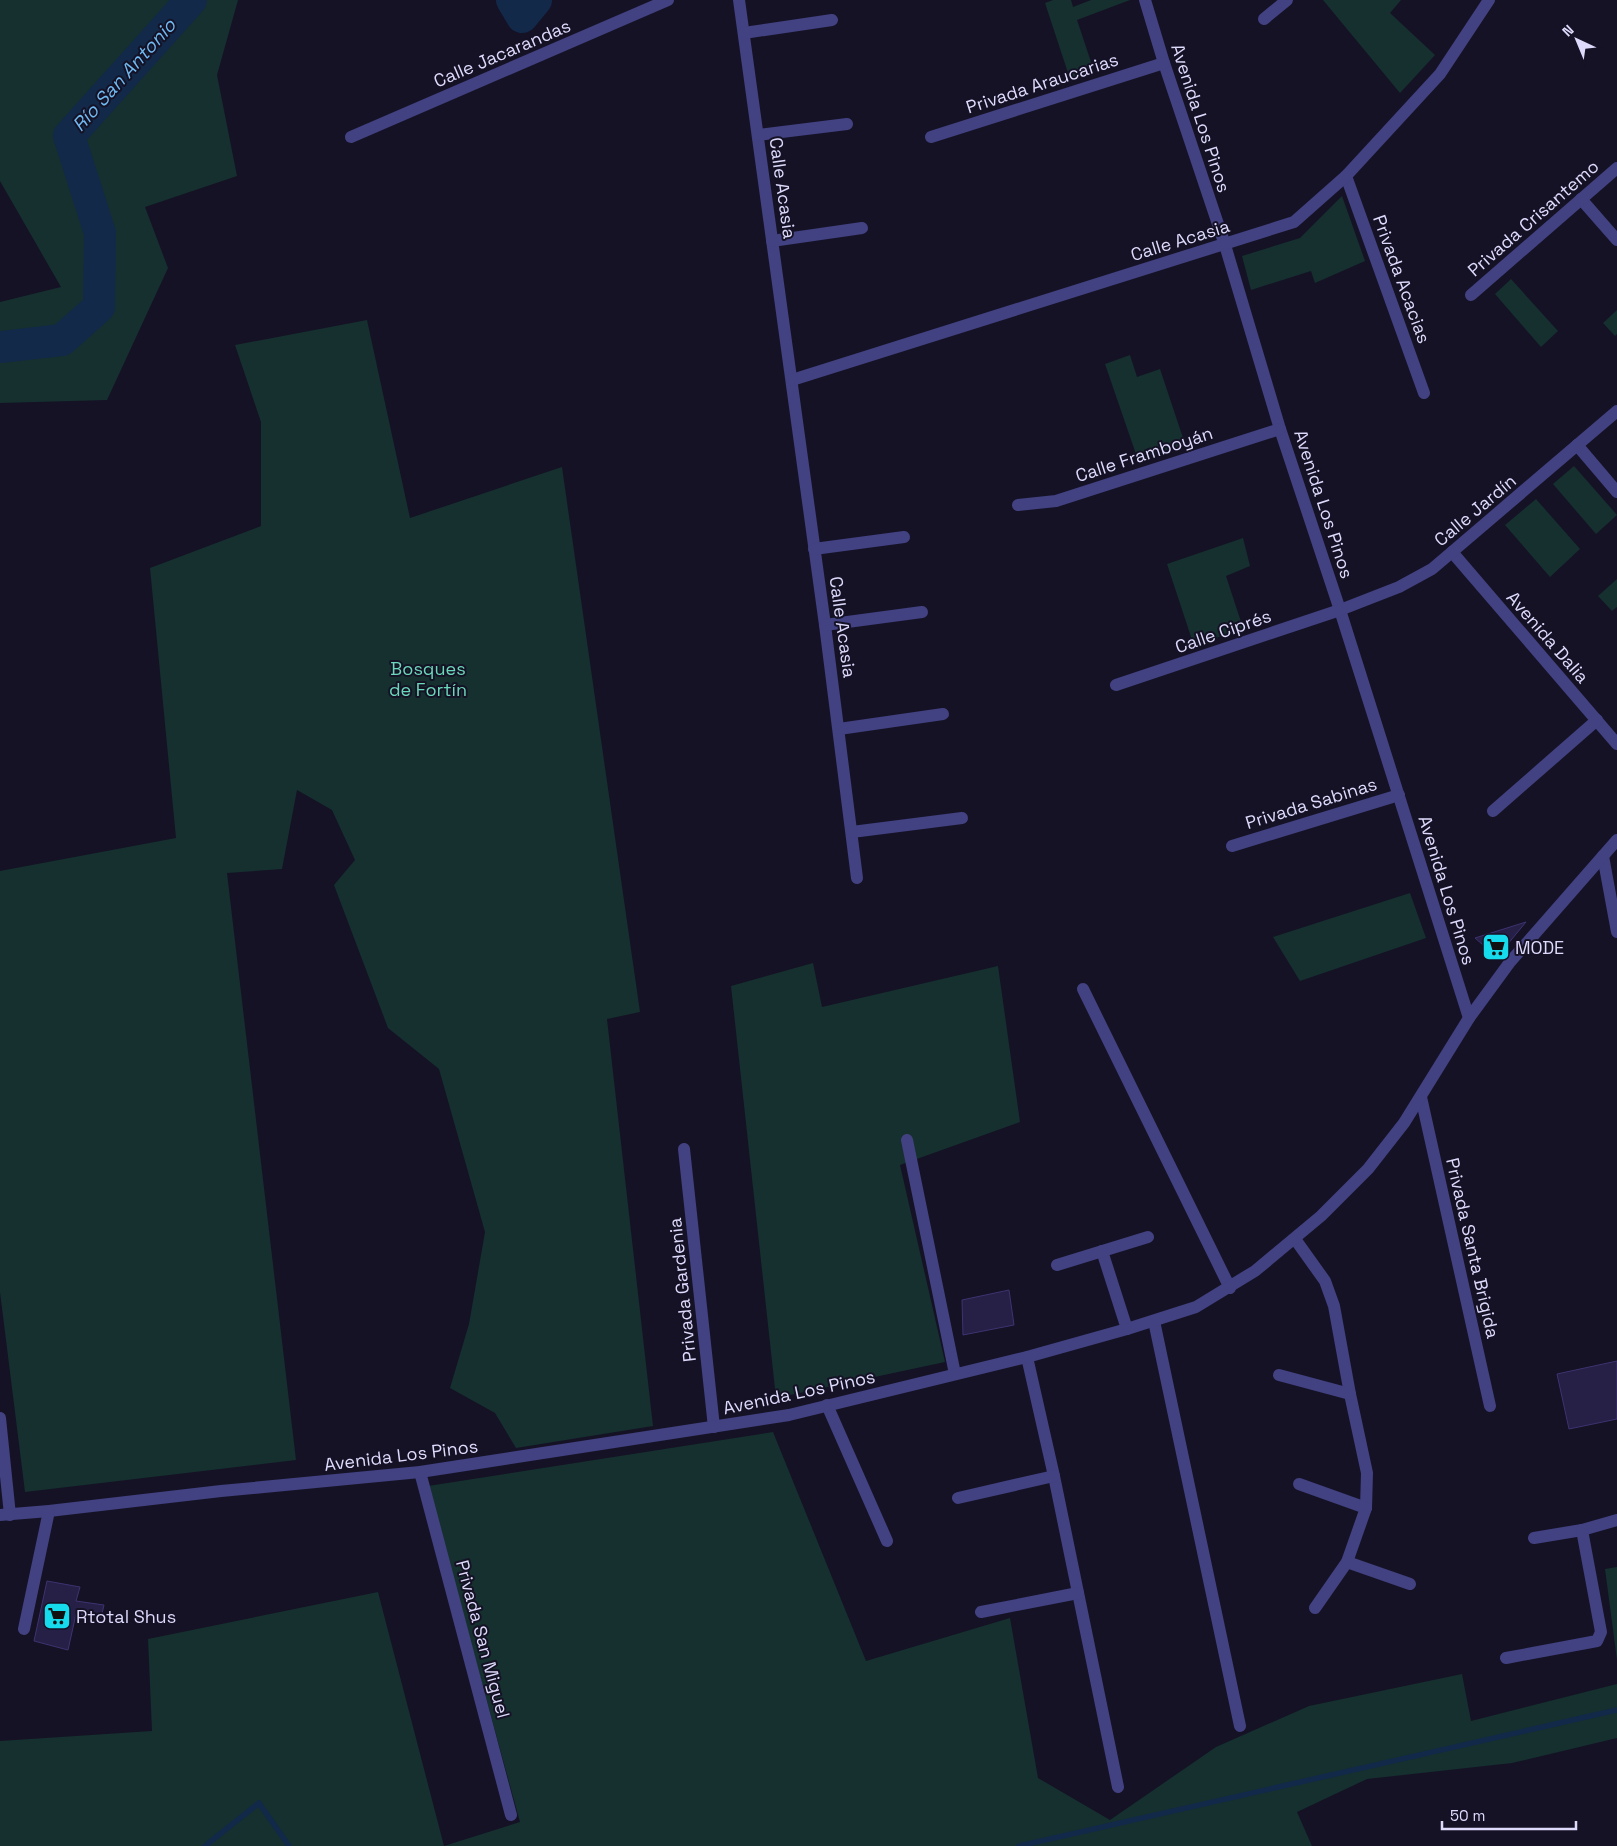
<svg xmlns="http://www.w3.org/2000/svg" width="1617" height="1846" font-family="'Space Grotesk',sans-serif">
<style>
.green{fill:#15302e}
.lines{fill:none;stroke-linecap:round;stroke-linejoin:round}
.stream{stroke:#132949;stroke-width:5.5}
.river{stroke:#132949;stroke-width:32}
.building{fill:#261f46;stroke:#3e3370}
.minor{stroke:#424181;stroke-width:12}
.labels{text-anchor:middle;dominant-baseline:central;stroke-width:4;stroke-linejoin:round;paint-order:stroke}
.street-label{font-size:18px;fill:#dddafc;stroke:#151226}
.park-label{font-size:18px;fill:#6bd7b9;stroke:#151226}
.poi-label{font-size:18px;fill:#dddafc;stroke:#151226;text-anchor:start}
.water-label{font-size:19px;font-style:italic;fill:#70baf3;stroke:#151226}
</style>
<rect width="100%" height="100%" fill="#151226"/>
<g class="green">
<polygon points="0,0 238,0 217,75 237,176 145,207 168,268 107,400 0,403 0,302 61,287 0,181"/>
<polygon points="1053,0 1071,0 1073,7 1091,0 1130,0 1077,20 1094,71 1070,79 1045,3"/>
<polygon points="1323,0 1401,0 1390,13 1435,55 1400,93"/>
<polygon points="1342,196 1365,261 1315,283 1311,271 1251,290 1242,256 1300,238"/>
<polygon points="1511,279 1558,331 1541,347 1495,294"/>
<polygon points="1617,310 1617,334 1615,336 1603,323"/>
<polygon points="367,320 410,518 562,467 640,1012 607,1019 653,1426 516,1448 495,1413 450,1388 469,1324 485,1232 439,1069 388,1028 334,885 355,860 332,810 297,790 282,869 227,873 296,1460 25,1492 0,1292 0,871 176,838 150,568 261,526 261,422 235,345"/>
<polygon points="1130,355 1137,377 1160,369 1185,444 1138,460 1105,364"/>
<polygon points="1574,466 1617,515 1596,534 1553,484"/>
<polygon points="1536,499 1580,549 1550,577 1505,525"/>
<polygon points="1243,538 1250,566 1226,576 1243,628 1194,646 1167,564"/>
<polygon points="1617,579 1617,607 1612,611 1598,596"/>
<polygon points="1410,893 1426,938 1300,981 1273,937"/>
<polygon points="813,963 822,1007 998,966 1020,1122 900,1165 945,1362 776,1398 731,986"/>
<polygon points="773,1432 866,1661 1010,1618 1038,1778 1110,1820 1216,1747 1309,1706 1462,1674 1471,1721 1617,1684 1617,1738 1512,1763 1367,1779 1297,1812 1312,1846 444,1846 520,1822 428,1486"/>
<polygon points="1617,1567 1617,1660 1605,1569"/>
<polygon points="378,1592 444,1846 0,1846 0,1741 152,1731 148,1639"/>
</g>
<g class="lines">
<g class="stream">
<polyline points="205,1846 259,1803 289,1846"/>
<polyline points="1019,1846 1617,1710"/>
</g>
<g class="river">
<polyline points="512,0 522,17 536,0"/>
<polyline points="0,347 62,340 99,307 100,233 69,136 191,0"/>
</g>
</g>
<g class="building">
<polygon points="1526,922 1497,957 1475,938"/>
<polygon points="1009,1290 1014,1325 963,1335 962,1300"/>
<polygon points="1617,1361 1617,1419 1569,1429 1557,1374"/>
<polygon points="47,1581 80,1587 76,1601 104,1605 101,1618 76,1614 68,1650 34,1641"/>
</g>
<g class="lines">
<g class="minor">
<polyline points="739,0 825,625 857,878"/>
<polyline points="1145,0 1164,63 1225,245 1280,429 1340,610 1469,1018"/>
<polyline points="1264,19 1287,0"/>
<polyline points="744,33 832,20"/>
<polyline points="758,135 847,124"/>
<polyline points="351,137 668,0"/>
<polyline points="931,137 1164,63"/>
<polyline points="1346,176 1424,393"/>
<polyline points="1581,199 1617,240"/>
<polyline points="772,241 862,228"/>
<polyline points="1471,295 1617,168"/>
<polyline points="792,380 1294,222 1346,176 1440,74 1489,0"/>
<polyline points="1577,445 1617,492"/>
<polyline points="1018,505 1056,501 1280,429"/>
<polyline points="814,549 904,537"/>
<polyline points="1452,552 1617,744"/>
<polyline points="825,625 922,612"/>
<polyline points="1116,685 1340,610 1399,587 1432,569 1452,552 1617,411"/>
<polyline points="839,729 943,714"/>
<polyline points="1493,811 1597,720"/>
<polyline points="852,832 962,818"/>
<polyline points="1232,846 1399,795"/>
<polyline points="1603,856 1617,932"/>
<polyline points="1083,989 1230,1288"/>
<polyline points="1421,1097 1490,1406"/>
<polyline points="907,1140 955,1374"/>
<polyline points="684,1149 714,1427"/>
<polyline points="1295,1239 1325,1281 1334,1306 1350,1394 1367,1473 1366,1508 1347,1562 1315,1608"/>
<polyline points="1102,1251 1127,1329"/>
<polyline points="1057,1265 1148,1237"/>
<polyline points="1154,1321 1240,1726"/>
<polyline points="1027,1357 1054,1476 1118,1787"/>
<polyline points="1279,1375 1350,1394"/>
<polyline points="827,1405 887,1541"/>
<polyline points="0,1418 10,1515"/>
<polyline points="420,1472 511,1815"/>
<polyline points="1299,1484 1366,1508"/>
<polyline points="958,1498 1054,1476"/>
<polyline points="0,1515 49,1511 221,1491 420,1472 789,1415 1027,1357 1127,1329 1196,1307 1255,1271 1321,1216 1368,1169 1404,1123 1469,1018 1510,962 1617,840"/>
<polyline points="1534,1538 1582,1530 1617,1520"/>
<polyline points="1347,1562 1410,1584"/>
<polyline points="981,1612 1078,1593"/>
<polyline points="24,1629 49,1511"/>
<polyline points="1506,1658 1597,1641 1601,1632 1582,1530"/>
</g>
</g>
<defs>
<g id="supermarket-square" transform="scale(1.4375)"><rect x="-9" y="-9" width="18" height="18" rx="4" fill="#16dbec" stroke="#151226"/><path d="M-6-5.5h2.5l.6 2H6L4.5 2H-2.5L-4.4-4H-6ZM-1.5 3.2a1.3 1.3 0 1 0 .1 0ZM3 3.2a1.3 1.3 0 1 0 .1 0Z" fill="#111"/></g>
</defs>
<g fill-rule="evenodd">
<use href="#supermarket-square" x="1496" y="947"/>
<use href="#supermarket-square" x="57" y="1616"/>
</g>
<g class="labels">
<g class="street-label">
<text transform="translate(502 53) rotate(-23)">Calle Jacarandas</text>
<text transform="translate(1042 83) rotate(-18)">Privada Araucarias</text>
<text transform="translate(1201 118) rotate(72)">Avenida Los Pinos</text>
<text transform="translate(783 188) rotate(82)">Calle Acasia</text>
<text transform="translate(1533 218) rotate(-41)">Privada Crisantemo</text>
<text transform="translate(1180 240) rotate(-17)">Calle Acasia</text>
<text transform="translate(1402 279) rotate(70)">Privada Acacias</text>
<text transform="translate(1144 454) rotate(-18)">Calle Framboyán</text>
<text transform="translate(1324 504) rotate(72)">Avenida Los Pinos</text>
<text transform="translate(1475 510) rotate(-40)">Calle Jardín</text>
<text transform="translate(843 627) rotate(82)">Calle Acasia</text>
<text transform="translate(1223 631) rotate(-19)">Calle Ciprés</text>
<text transform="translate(1548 637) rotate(49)">Avenida Dalia</text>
<text transform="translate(1311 803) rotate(-17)">Privada Sabinas</text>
<text transform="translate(1447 890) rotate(73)">Avenida Los Pinos</text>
<text transform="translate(1473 1248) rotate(77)">Privada Santa Brigida</text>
<text transform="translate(682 1290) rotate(-96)">Privada Gardenia</text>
<text transform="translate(799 1392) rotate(-12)">Avenida Los Pinos</text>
<text transform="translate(401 1455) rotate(-7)">Avenida Los Pinos</text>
<text transform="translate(483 1639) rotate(75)">Privada San Miguel</text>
</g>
<g class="park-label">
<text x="428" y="668">Bosques<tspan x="428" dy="21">de Fortín</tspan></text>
</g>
<g class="poi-label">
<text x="1515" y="947">MODE</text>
<text x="76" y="1616">Rtotal Shus</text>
</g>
<g class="water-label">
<text transform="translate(124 75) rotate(-48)">Río San Antonio</text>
</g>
</g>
<g transform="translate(1577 40) rotate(316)" stroke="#151226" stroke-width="4" paint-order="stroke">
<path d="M0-4L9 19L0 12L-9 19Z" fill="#dddafc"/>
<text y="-8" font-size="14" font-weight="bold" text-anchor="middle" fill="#dddafc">N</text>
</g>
<path d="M1442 1821v8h134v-8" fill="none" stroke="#dddafc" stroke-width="2.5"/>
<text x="1450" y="1821" font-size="15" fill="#dddafc" stroke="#151226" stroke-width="4" paint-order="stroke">50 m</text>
</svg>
